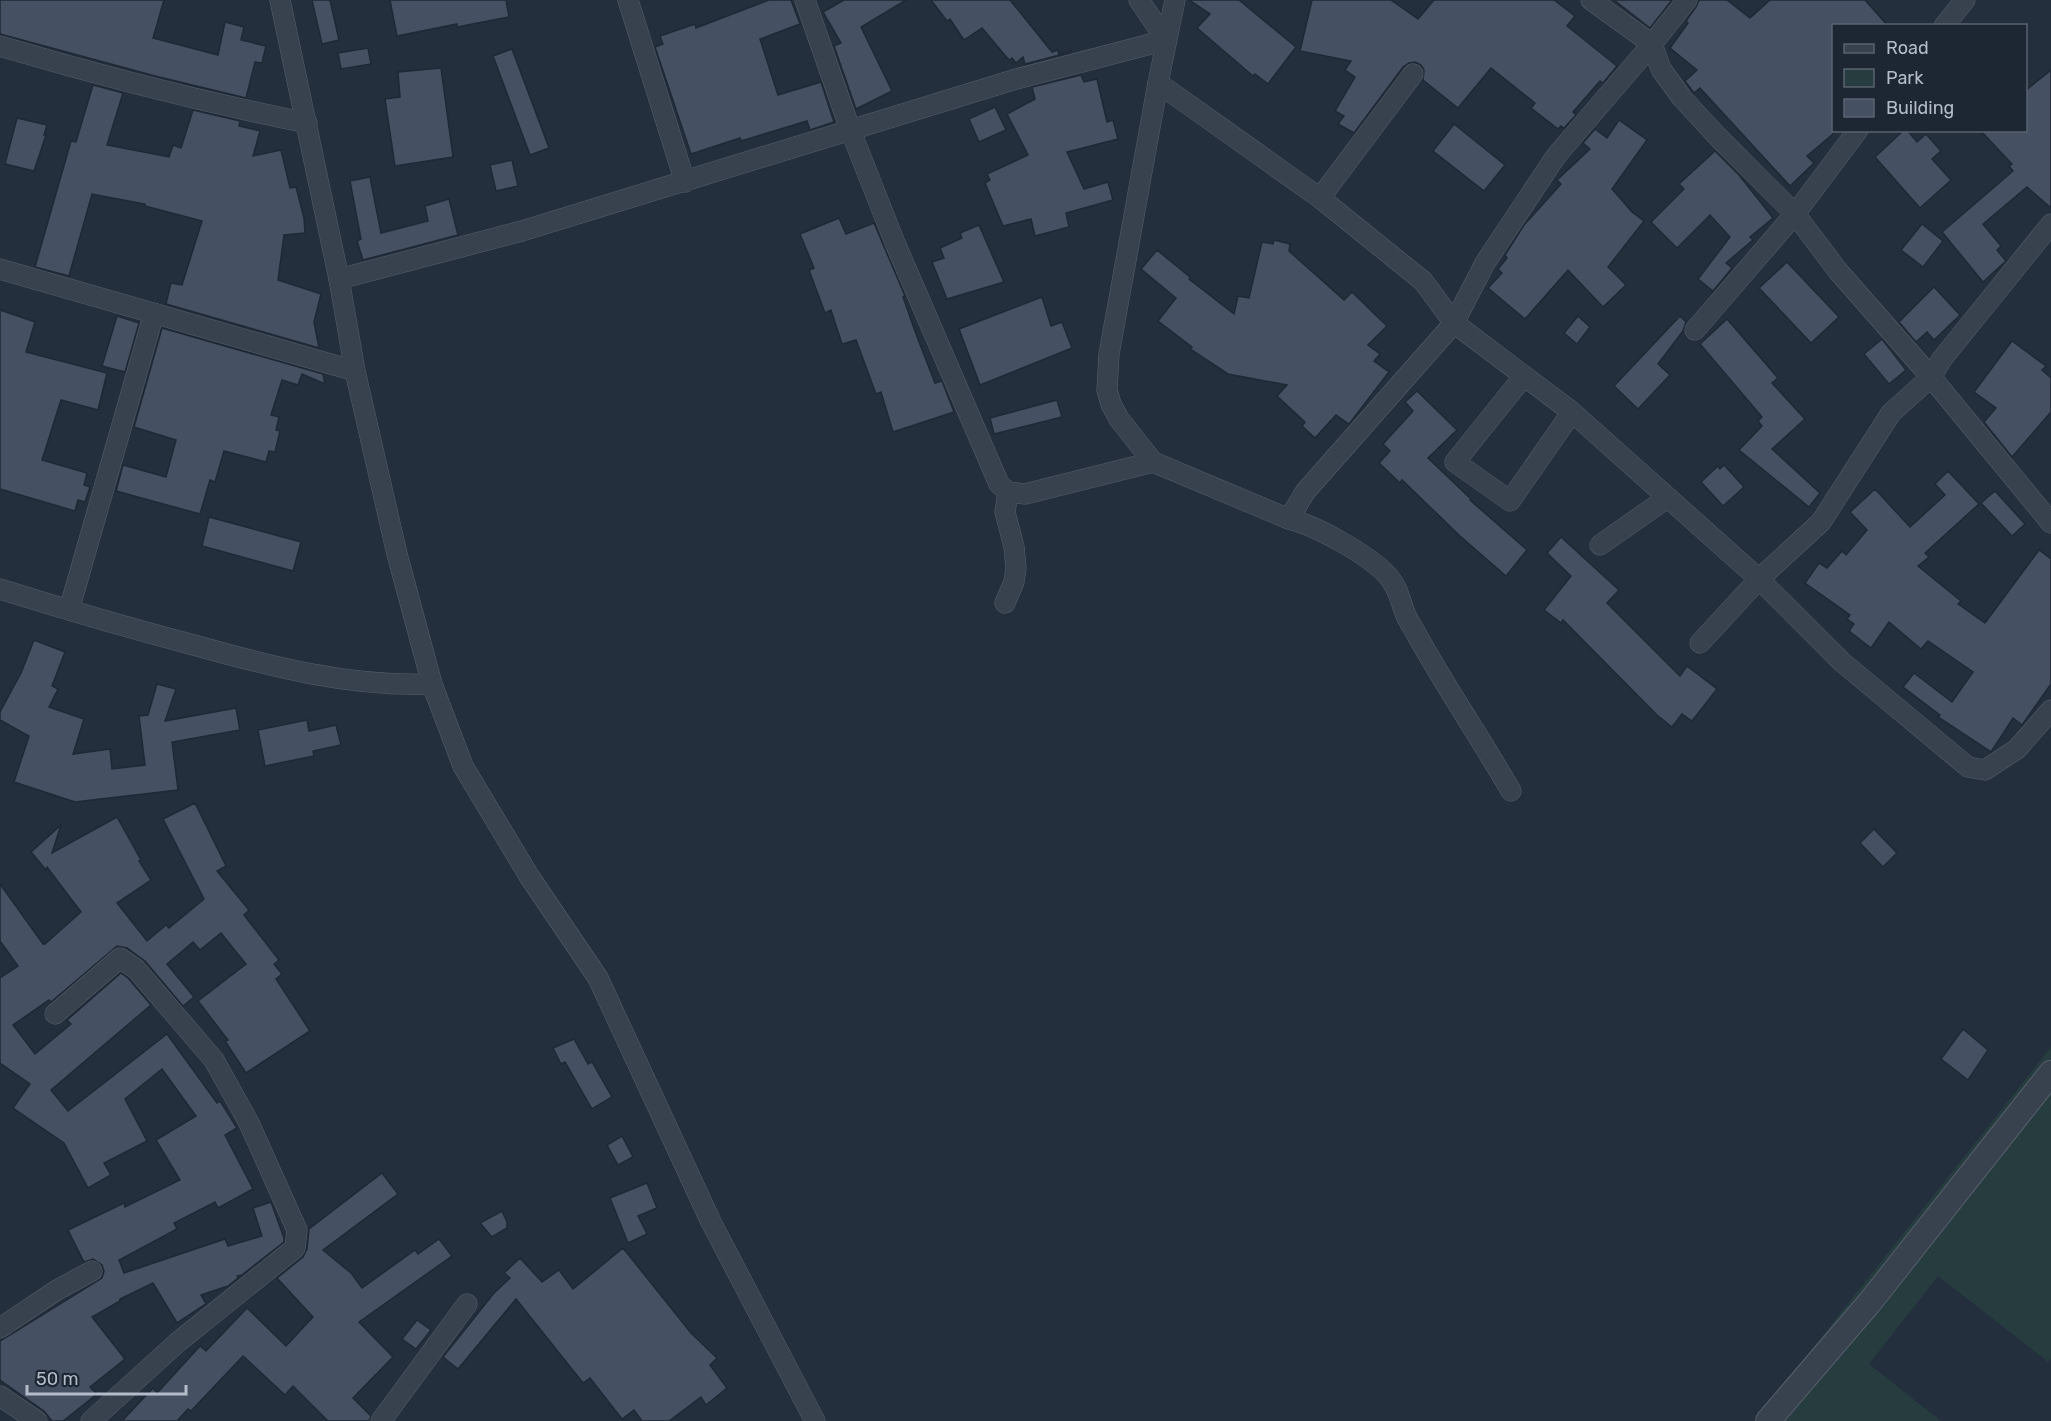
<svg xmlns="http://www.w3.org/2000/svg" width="2051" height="1421" font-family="Rubik,sans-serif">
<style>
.green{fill:#263c3f}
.building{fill:#455162;stroke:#1f2835;stroke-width:1.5}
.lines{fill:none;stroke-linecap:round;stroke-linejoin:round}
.minor-casing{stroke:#565f6c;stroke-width:21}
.tertiary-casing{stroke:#565f6c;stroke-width:26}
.minor{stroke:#38414e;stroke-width:20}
.tertiary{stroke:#38414e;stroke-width:24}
</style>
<rect width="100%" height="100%" fill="#242f3e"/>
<polygon class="green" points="2051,1047 2051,1359 2048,1362 1938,1276 1869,1364 1941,1421 1755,1421"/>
<g class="building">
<polygon points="0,0 164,0 153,38 218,55 225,22 244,27 241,40 266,46 262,63 255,62 246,98 155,76 0,34"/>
<polygon points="312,0 330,0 339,40 322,44"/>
<polygon points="390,0 506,0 509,17 457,27 457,24 397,36"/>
<polygon points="769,0 791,0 800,24 760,39 778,95 821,82 834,122 810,130 807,121 741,141 740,138 691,154 655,47 663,44 660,36 695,24 696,28"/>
<polygon points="844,0 906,0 861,27 892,91 856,109 834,46 841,43 823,12"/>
<polygon points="931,0 1010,0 1052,52 1058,50 1059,55 1071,50 1071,52 1025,64 1023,57 1016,63 1012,58 1009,60 982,28 964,40 950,19 947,21"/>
<polygon points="1189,0 1239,0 1296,47 1268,84 1255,74 1253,76 1197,28 1210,14"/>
<polygon points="1312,0 1391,0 1418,19 1434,0 1554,0 1575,16 1567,26 1617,66 1603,83 1600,81 1573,112 1576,115 1564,128 1561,126 1558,129 1531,108 1535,103 1491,68 1458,108 1423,80 1424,70 1421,65 1415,62 1409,63 1403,67 1354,133 1338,124 1344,116 1335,111 1355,77 1345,70 1351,61 1300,51"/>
<polygon points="1614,0 1672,0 1650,28"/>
<polygon points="1699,0 1727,0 1750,18 1770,0 1865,0 1888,26 1833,26 1833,134 1807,156 1814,163 1790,186 1700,88 1694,93 1685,81 1697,70 1670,48 1688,23 1686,21 1696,7"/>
<polygon points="368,48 371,64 341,69 338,53"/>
<polygon points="512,49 549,148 530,155 493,56"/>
<polygon points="441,68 453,157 395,166 385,99 400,97 398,72"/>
<polygon points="2051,70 2051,208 2027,187 1983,224 2001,246 1997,250 2006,261 1983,282 1942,232 2013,171 2009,166 2012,164 1980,130 2025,130 2025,91"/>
<polygon points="1081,75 1084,82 1097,79 1107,122 1113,120 1118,139 1067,152 1084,189 1108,182 1113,200 1066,213 1069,227 1035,236 1031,219 1003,226 985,183 990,180 987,174 1028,155 1007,114 1035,99 1032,87"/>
<polygon points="93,85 123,93 107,145 169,157 173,145 181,148 193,110 240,121 239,126 260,131 253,156 281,150 290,188 296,187 304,218 305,233 284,235 278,280 321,294 314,322 319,348 166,304 171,283 182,285 202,221 145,206 145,204 92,194 69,276 35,267 71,141 76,142"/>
<polygon points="995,107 1006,130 979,142 969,119"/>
<polygon points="17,118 47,125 44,135 46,135 34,171 5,164"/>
<polygon points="1619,120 1647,140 1612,189 1632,212 1644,221 1608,267 1626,285 1603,307 1568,270 1525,319 1488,288 1502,273 1498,269 1507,258 1505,255 1524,225 1561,184 1557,180 1590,149 1583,143 1595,129 1607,138"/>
<polygon points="1454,124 1505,165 1484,191 1433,151"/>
<polygon points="1904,130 1907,130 1917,142 1926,134 1941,151 1932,159 1951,180 1920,208 1875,157"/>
<polygon points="1715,151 1739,175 1773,218 1750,237 1753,240 1726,263 1732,268 1713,291 1698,279 1730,237 1710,215 1677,248 1651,222 1684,189 1679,184"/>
<polygon points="512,160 518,186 496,191 490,165"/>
<polygon points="370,177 381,233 428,221 425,206 449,199 458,235 363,260 357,241 361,239 350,181"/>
<polygon points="839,218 846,234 874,223 905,296 903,297 916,334 935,383 942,381 954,412 893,432 881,392 876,394 856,340 842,344 831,310 825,313 809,270 814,268 800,234"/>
<polygon points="1922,224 1943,241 1923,267 1901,250"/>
<polygon points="979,225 1004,282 947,299 932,262 944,258 940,248 962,238 960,233"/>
<polygon points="1274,240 1290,244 1289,251 1344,300 1352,292 1387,326 1368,345 1380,354 1374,361 1389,372 1349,424 1336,415 1315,438 1302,426 1305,422 1277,396 1287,385 1228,374 1190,349 1192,347 1158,321 1176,298 1141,269 1157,250 1190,277 1189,279 1234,314 1238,296 1249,298 1262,242 1273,244"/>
<polygon points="1787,262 1839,317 1811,343 1759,288"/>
<polygon points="1934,287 1960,315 1934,340 1927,332 1916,342 1899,322"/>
<polygon points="1042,297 1051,326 1062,322 1072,348 980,385 959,329"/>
<polygon points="0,310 35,322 26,352 107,373 98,410 61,400 42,460 87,473 84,485 90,487 85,502 78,500 75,511 0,489"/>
<polygon points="117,316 139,323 125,372 102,366"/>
<polygon points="1578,316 1590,327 1577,344 1564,333"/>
<polygon points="1680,316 1686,322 1683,331 1658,364 1670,375 1638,409 1614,386"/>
<polygon points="1727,319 1778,378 1772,383 1805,419 1772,449 1820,493 1809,507 1739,450 1762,426 1758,421 1762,417 1700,344"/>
<polygon points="162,328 323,374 325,384 302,374 298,385 282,380 271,415 279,417 276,430 280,431 275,452 269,451 266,462 224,451 215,482 210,480 200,514 116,491 123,465 166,477 176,440 134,427"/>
<polygon points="1882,339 1906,370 1889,384 1864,354"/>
<polygon points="2012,341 2046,366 2042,370 2051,378 2051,412 2012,457 1984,422 1996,408 1974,392"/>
<polygon points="1417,391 1457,430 1428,458 1471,499 1470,500 1527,550 1506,576 1460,536 1402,480 1400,483 1379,463 1390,451 1383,444 1413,411 1405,402"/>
<polygon points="1057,400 1062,417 994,434 990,418"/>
<polygon points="1724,465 1744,487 1723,506 1701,482 1718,466 1720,469"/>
<polygon points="1948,471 1979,504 1925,553 1929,557 1918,566 1961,601 1958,604 1985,623 2039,550 2051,559 2051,684 2022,725 2013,718 1991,752 1938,717 1940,715 1903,687 1914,673 1952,702 1973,672 1928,641 1921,649 1889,622 1871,648 1849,631 1854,624 1847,619 1850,615 1805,583 1819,563 1827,568 1842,551 1846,555 1867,530 1850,512 1875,489 1910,527 1945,495 1935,484"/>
<polygon points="1995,491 2025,524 2012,536 1981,503"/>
<polygon points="209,517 301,542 293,571 202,546"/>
<polygon points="1561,537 1619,590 1607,603 1680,676 1687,666 1717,689 1692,721 1682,714 1672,727 1657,715 1563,620 1561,623 1544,610 1571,576 1547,553"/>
<polygon points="34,640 65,652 52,686 58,689 49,707 84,719 73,754 110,749 112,769 145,765 139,716 148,715 157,684 176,689 165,721 236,708 240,730 172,742 178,790 75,802 14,782 29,736 0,720 0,712 21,673"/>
<polygon points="307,720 309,731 336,725 341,745 313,751 314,756 265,766 258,730"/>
<polygon points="195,803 226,866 217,871 249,910 244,915 279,960 274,964 282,974 276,979 310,1031 246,1073 225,1041 228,1040 198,1001 246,964 221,933 200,950 193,942 167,964 194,997 183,1006 145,961 127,948 117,946 51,1002 49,1000 13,1025 35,1054 71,1024 67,1020 121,973 128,978 151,1005 51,1090 68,1111 167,1034 217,1103 220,1101 237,1128 225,1135 253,1189 218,1208 215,1202 174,1223 177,1229 119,1260 124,1273 225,1239 228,1246 262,1236 253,1208 271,1202 284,1238 284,1242 242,1275 237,1276 238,1278 228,1286 201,1295 206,1304 177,1323 153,1283 120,1299 120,1301 92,1317 125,1359 90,1387 97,1394 63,1421 52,1421 44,1411 0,1380 0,1341 102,1278 104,1271 102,1265 93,1259 84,1262 68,1230 124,1203 125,1207 180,1180 156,1140 196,1116 162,1069 125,1099 147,1141 104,1163 111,1175 88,1188 64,1143 13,1108 30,1084 0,1063 0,978 18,966 0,941 0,884 43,944 45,944 81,912 47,867 46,870 31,852 61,825 52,853 117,817 141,860 139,861 151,880 117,903 147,941 166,925 169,928 204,899 163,819"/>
<polygon points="1874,829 1897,853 1883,867 1860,843"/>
<polygon points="1963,1029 1988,1050 1968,1080 1941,1059"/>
<polygon points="574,1039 588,1064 592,1062 612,1097 592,1109 565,1062 561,1064 553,1048"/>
<polygon points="622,1136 633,1157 618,1165 607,1145"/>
<polygon points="382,1173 398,1194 323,1250 351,1273 362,1288 415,1250 418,1254 439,1239 452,1256 359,1322 393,1357 353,1398 371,1416 369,1421 328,1421 293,1386 285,1395 243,1356 191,1411 188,1409 177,1421 122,1421 153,1388 157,1393 200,1346 206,1351 247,1308 286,1346 313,1317 277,1278 303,1257 307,1249 309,1229"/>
<polygon points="647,1183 657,1208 638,1216 647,1234 628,1243 610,1198"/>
<polygon points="502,1211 507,1222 507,1228 492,1237 480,1223"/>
<polygon points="623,1248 691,1333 717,1358 710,1365 727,1388 706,1405 701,1397 669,1421 642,1421 634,1410 622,1419 590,1378 583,1383 516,1299 458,1369 443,1357 494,1293 510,1278 504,1273 520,1258 542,1282 559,1270 573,1289"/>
<polygon points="417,1320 431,1330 416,1349 402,1339"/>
</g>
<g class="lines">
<g class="minor-casing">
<g id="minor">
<polyline points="280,0 339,279 355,371 397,554 432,684 463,766 529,876 598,978 711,1222 815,1421"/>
<polyline points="628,0 685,182"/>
<polyline points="805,0 850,129 895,243 999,484 1008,492 1025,494 1153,462"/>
<path d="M1175,0L1158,83L1109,354L1107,390L1111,404L1119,419L1153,462L1289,519C1317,526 1369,555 1388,576C1398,587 1400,600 1405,613C1408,621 1414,629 1418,637C1447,689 1481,739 1511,791"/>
<polyline points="1591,0 1652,44 1661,69 1682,98 1718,137 1795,214 1838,271 1931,377 2051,523"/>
<polyline points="1944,26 1965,0"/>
<path d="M0,46C101,76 203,102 307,123"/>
<polyline points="1158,83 1320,198 1423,281 1454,323 1572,412 1759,579 1842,662 1968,767 1985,770 2017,749 2051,710"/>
<polyline points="1320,198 1413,74"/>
<polyline points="0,269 355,371"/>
<polyline points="339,279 522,231 1013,80 1166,40 1139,0"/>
<polyline points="1695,330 1795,214 1858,130"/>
<polyline points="1524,376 1455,462 1510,501 1572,412"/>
<polyline points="1289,519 1305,492 1454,323 1485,263 1556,156 1652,44 1687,0"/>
<polyline points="1600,545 1667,498"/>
<path d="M0,589C64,609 129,628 194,645C272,667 350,687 432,684"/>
<polyline points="1005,603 1014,582 1016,568 1014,547 1005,512 1008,492"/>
<polyline points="69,610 154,313"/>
<polyline points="1700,643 1759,579 1821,522 1891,413 1931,377 1942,359 2051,224"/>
<polyline points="55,1014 120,958 136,969 214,1060 249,1123 297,1230 295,1248 178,1342 91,1421"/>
<polyline points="0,1328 57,1290 92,1271"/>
<polyline points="0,1396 37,1421"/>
<polyline points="381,1421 467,1304"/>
</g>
</g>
<g class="tertiary-casing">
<polyline id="tertiary" points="1768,1421 1870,1302 2051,1073"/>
</g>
<use href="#minor" class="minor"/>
<use href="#tertiary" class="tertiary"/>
</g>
<rect x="1832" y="24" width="195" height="108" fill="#1d2633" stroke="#59626f" stroke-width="1.5"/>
<rect x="1844" y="44" width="30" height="9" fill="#38414e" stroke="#59626f" stroke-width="1.5"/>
<text x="1886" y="54" font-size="18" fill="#b4bcc9">Road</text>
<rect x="1844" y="69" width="30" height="18" fill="#263c3f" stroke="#59626f" stroke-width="1.5"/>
<text x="1886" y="84" font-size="18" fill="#b4bcc9">Park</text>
<rect x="1844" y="99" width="30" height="18" fill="#455162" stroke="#59626f" stroke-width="1.5"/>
<text x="1886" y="114" font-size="18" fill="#b4bcc9">Building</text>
<path d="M27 1385v9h159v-9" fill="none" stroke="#b4bcc9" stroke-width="3"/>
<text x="36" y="1385" font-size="18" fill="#b4bcc9" stroke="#1d2633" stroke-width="4.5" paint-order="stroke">50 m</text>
</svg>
